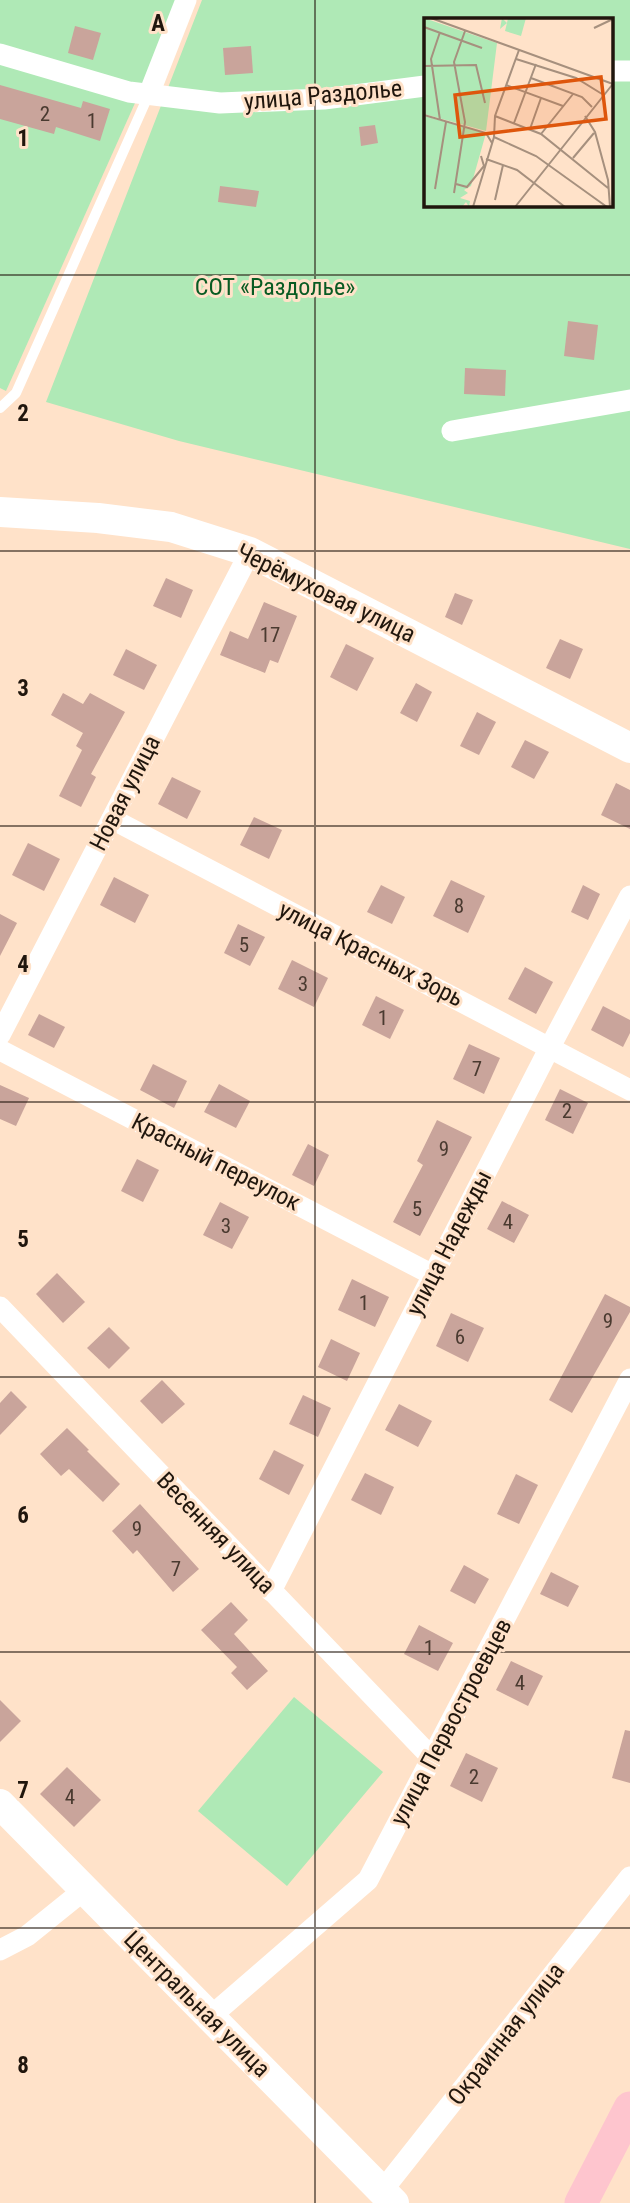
<svg xmlns="http://www.w3.org/2000/svg" width="630" height="2203" font-family="'Roboto Condensed',sans-serif">
<style>
.green{fill:#afe9b6;fill-rule:evenodd}
.building{fill:#c9a49b}
.lines{fill:none;stroke-linecap:round;stroke-linejoin:round}
.lane{stroke:#fff;stroke-width:10}
.street{stroke:#fff;stroke-width:21}
.secondary{stroke:#fff;stroke-width:30}
.primary{stroke:#fec5ce;stroke-width:33}
.grid{fill:none;stroke:#20160d;stroke-width:2;stroke-opacity:0.55}
.labels{text-anchor:middle;dominant-baseline:central;stroke-width:6;stroke-linejoin:round;paint-order:stroke}
.number-label{font-size:21px;fill:#4a3a30}
.street-label{font-size:24px;fill:#20160d;stroke:#ffe2c9}
.park-label{font-size:24px;fill:#095b23;stroke:#ffe2c9}
.inset-road{fill:none;stroke:#a6907e;stroke-width:2}
.view{fill:#de560c;fill-opacity:0.15;stroke:#de560c;stroke-width:3.5}
.inset-edge{fill:none;stroke:#20160d;stroke-width:3.5}
.grid-label{font-size:23px;text-anchor:middle;font-weight:bold;fill:#20160d;stroke:#ffe2c9;stroke-width:6;stroke-linejoin:round;paint-order:stroke}
</style>
<rect width="100%" height="100%" fill="#ffe2c9"/>
<g class="green">
<polygon points="0,0 176,0 135,103 6,391 0,388"/>
<path d="M202,0H630V549L179,441L46,402ZM425,19H611V205H425Z"/>
<polygon points="294,1697 383,1772 287,1886 198,1811"/>
</g>
<g class="building">
<polygon points="75,26 101,33 93,60 68,53"/>
<polygon points="251,46 253,73 225,75 223,48"/>
<polygon points="0,85 81,108 83,101 110,109 100,141 56,127 54,134 0,119"/>
<polygon points="375,125 378,143 361,146 359,127"/>
<polygon points="220,186 259,191 256,207 218,202"/>
<polygon points="568,321 598,325 594,360 564,356"/>
<polygon points="465,368 506,370 505,396 464,394"/>
<polygon points="166,578 193,590 181,618 153,606"/>
<polygon points="455,593 473,600 462,625 445,617"/>
<polygon points="264,602 297,616 278,663 270,660 265,673 220,655 230,631 248,639"/>
<polygon points="560,639 583,649 570,679 546,668"/>
<polygon points="346,644 374,658 357,691 330,677"/>
<polygon points="126,649 157,665 144,690 113,675"/>
<polygon points="416,683 432,692 417,722 400,713"/>
<polygon points="63,693 83,704 90,693 125,712 91,774 96,777 81,807 59,796 82,750 76,746 83,733 51,715"/>
<polygon points="477,712 496,722 479,755 460,746"/>
<polygon points="525,740 549,752 534,779 511,767"/>
<polygon points="172,777 201,791 187,819 158,804"/>
<polygon points="616,783 630,790 630,829 601,815"/>
<polygon points="254,817 282,830 269,859 240,845"/>
<polygon points="28,843 60,859 44,891 12,875"/>
<polygon points="114,877 149,895 135,923 100,905"/>
<polygon points="451,880 485,896 468,933 433,916"/>
<polygon points="381,885 405,897 392,924 367,912"/>
<polygon points="583,885 600,894 588,920 571,912"/>
<polygon points="0,914 17,923 0,956"/>
<polygon points="238,924 265,937 250,966 224,953"/>
<polygon points="292,960 328,978 314,1007 278,989"/>
<polygon points="525,967 553,982 536,1014 508,999"/>
<polygon points="376,996 404,1010 390,1039 362,1025"/>
<polygon points="603,1006 630,1020 630,1033 623,1047 591,1030"/>
<polygon points="39,1014 65,1027 54,1048 28,1035"/>
<polygon points="469,1044 500,1058 484,1094 453,1079"/>
<polygon points="153,1064 187,1081 174,1108 140,1090"/>
<polygon points="219,1084 250,1101 236,1128 204,1112"/>
<polygon points="0,1085 29,1098 16,1126 0,1119"/>
<polygon points="560,1089 588,1103 573,1134 545,1120"/>
<polygon points="437,1120 472,1137 420,1236 393,1222 423,1165 417,1161"/>
<polygon points="308,1144 329,1155 314,1186 292,1175"/>
<polygon points="137,1159 159,1170 143,1202 121,1191"/>
<polygon points="502,1201 529,1215 514,1243 487,1229"/>
<polygon points="220,1202 249,1217 232,1249 203,1235"/>
<polygon points="57,1273 85,1302 63,1323 36,1294"/>
<polygon points="352,1279 389,1297 375,1327 338,1310"/>
<polygon points="605,1294 630,1307 630,1312 572,1413 549,1400"/>
<polygon points="451,1313 484,1328 468,1362 436,1346"/>
<polygon points="109,1327 130,1348 109,1369 87,1348"/>
<polygon points="331,1339 360,1353 347,1381 318,1367"/>
<polygon points="162,1380 185,1404 162,1424 140,1401"/>
<polygon points="11,1391 27,1407 0,1435 0,1403"/>
<polygon points="303,1395 331,1408 318,1437 289,1424"/>
<polygon points="399,1404 432,1421 418,1447 385,1430"/>
<polygon points="67,1428 89,1450 87,1451 120,1484 103,1502 69,1469 61,1476 40,1454"/>
<polygon points="274,1450 304,1465 289,1495 259,1479"/>
<polygon points="365,1473 394,1487 381,1515 351,1500"/>
<polygon points="516,1474 538,1485 519,1524 497,1514"/>
<polygon points="140,1504 199,1569 173,1592 137,1550 133,1554 112,1531"/>
<polygon points="464,1565 489,1579 475,1604 450,1591"/>
<polygon points="551,1572 579,1586 568,1607 540,1594"/>
<polygon points="231,1602 248,1620 234,1634 268,1671 247,1690 231,1673 237,1667 201,1630"/>
<polygon points="419,1625 453,1643 438,1671 404,1654"/>
<polygon points="511,1661 543,1676 528,1706 496,1690"/>
<polygon points="0,1700 21,1721 0,1742"/>
<polygon points="625,1730 630,1731 630,1783 612,1778"/>
<polygon points="466,1753 498,1768 482,1802 450,1786"/>
<polygon points="67,1767 101,1800 74,1827 40,1794"/>
</g>
<g class="lines">
<polyline class="lane" points="0,408 16,393 149,94"/>
<g class="street">
<polyline points="0,54 129,92 220,103 324,99 425,86"/>
<polyline points="611,71 630,71"/>
<polyline points="149,94 186,0"/>
<polyline points="452,431 630,400"/>
<polyline points="112,819 630,1090"/>
<polyline points="0,1035 250,552"/>
<polyline points="0,1050 433,1275"/>
<polyline points="0,1307 432,1758"/>
<polyline points="271,1591 550,1047 630,896"/>
<polyline points="0,1950 27,1936 84,1890"/>
<polyline points="210,2017 368,1880 630,1379"/>
<polyline points="382,2191 630,1877"/>
</g>
<g class="secondary">
<polyline points="0,512 98,518 171,527 250,552 630,748"/>
<polyline points="0,1804 394,2203"/>
</g>
<polyline class="primary" points="581,2203 630,2108"/>
</g>
<path class="grid" d="M315,0V2203M0,275H630M0,551H630M0,826H630M0,1102H630M0,1377H630M0,1652H630M0,1928H630"/>
<g class="labels">
<g class="number-label">
<text x="45" y="114">2</text>
<text x="92" y="121">1</text>
<text x="270" y="635">17</text>
<text x="459" y="906">8</text>
<text x="244" y="945">5</text>
<text x="303" y="984">3</text>
<text x="383" y="1018">1</text>
<text x="477" y="1069">7</text>
<text x="567" y="1111">2</text>
<text x="444" y="1149">9</text>
<text x="417" y="1209">5</text>
<text x="508" y="1222">4</text>
<text x="226" y="1226">3</text>
<text x="364" y="1303">1</text>
<text x="608" y="1321">9</text>
<text x="460" y="1337">6</text>
<text x="137" y="1529">9</text>
<text x="176" y="1569">7</text>
<text x="429" y="1648">1</text>
<text x="520" y="1683">4</text>
<text x="474" y="1777">2</text>
<text x="70" y="1797">4</text>
</g>
<g class="street-label">
<text transform="translate(323 95) rotate(-5)">улица Раздолье</text>
<text transform="translate(326 593) rotate(26)">Черёмуховая улица</text>
<text transform="translate(125 793) rotate(-63)">Новая улица</text>
<text transform="translate(371 954) rotate(27)">улица Красных Зорь</text>
<text transform="translate(216 1162) rotate(27)">Красный переулок</text>
<text transform="translate(449 1243) rotate(-63)">улица Надежды</text>
<text transform="translate(216 1533) rotate(46)">Весенняя улица</text>
<text transform="translate(451 1722) rotate(-62)">улица Первостроевцев</text>
<text transform="translate(197 2004) rotate(45)">Центральная улица</text>
<text transform="translate(506 2034) rotate(-52)">Окраинная улица</text>
</g>
<g class="park-label">
<text x="275" y="287">СОТ «Раздолье»</text>
</g>
</g>
<g transform="translate(424 18)">
<rect width="189" height="189" fill="#ffe2c9"/>
<path d="M0,0L73,25L62,113L0,96ZM78,0L83,5L84,0H102L97,18L81,13L83,5L76,11ZM0,98L62,115L47,168L40,172L44,175L36,180L46,183L45,189L42,184L38,189H0Z" fill="#afe9b6"/>
<path class="inset-road" d="M7,0L189,66M0,9L58,30M170,10L189,1M16,14L7,41L16,102M92,41L152,60L178,76M0,48L52,47L61,85M107,60L158,79L168,89M82,67L139,88M0,97L62,115L68,125M71,98L117,116L184,170M161,98L171,114L184,162L186,189M90,105L112,46M106,111L117,80M117,116L149,76M70,119L112,138L183,189M149,140L170,115M62,141L93,152L141,189M32,166L43,169L60,148L57,138M11,171L22,104M30,175L41,104L30,44L41,13M71,182L79,147M49,189L70,119L71,98L95,32M91,189L188,67"/>
<path class="view" d="M177,59L182,101L36,119L31,77Z"/>
<rect width="189" height="189" class="inset-edge"/>
</g>
<g class="grid-label">
<text x="158" y="31">A</text>
<text x="23" y="146">1</text>
<text x="23" y="421">2</text>
<text x="23" y="696">3</text>
<text x="23" y="972">4</text>
<text x="23" y="1247">5</text>
<text x="23" y="1523">6</text>
<text x="23" y="1798">7</text>
<text x="23" y="2073">8</text>
</g>
</svg>
